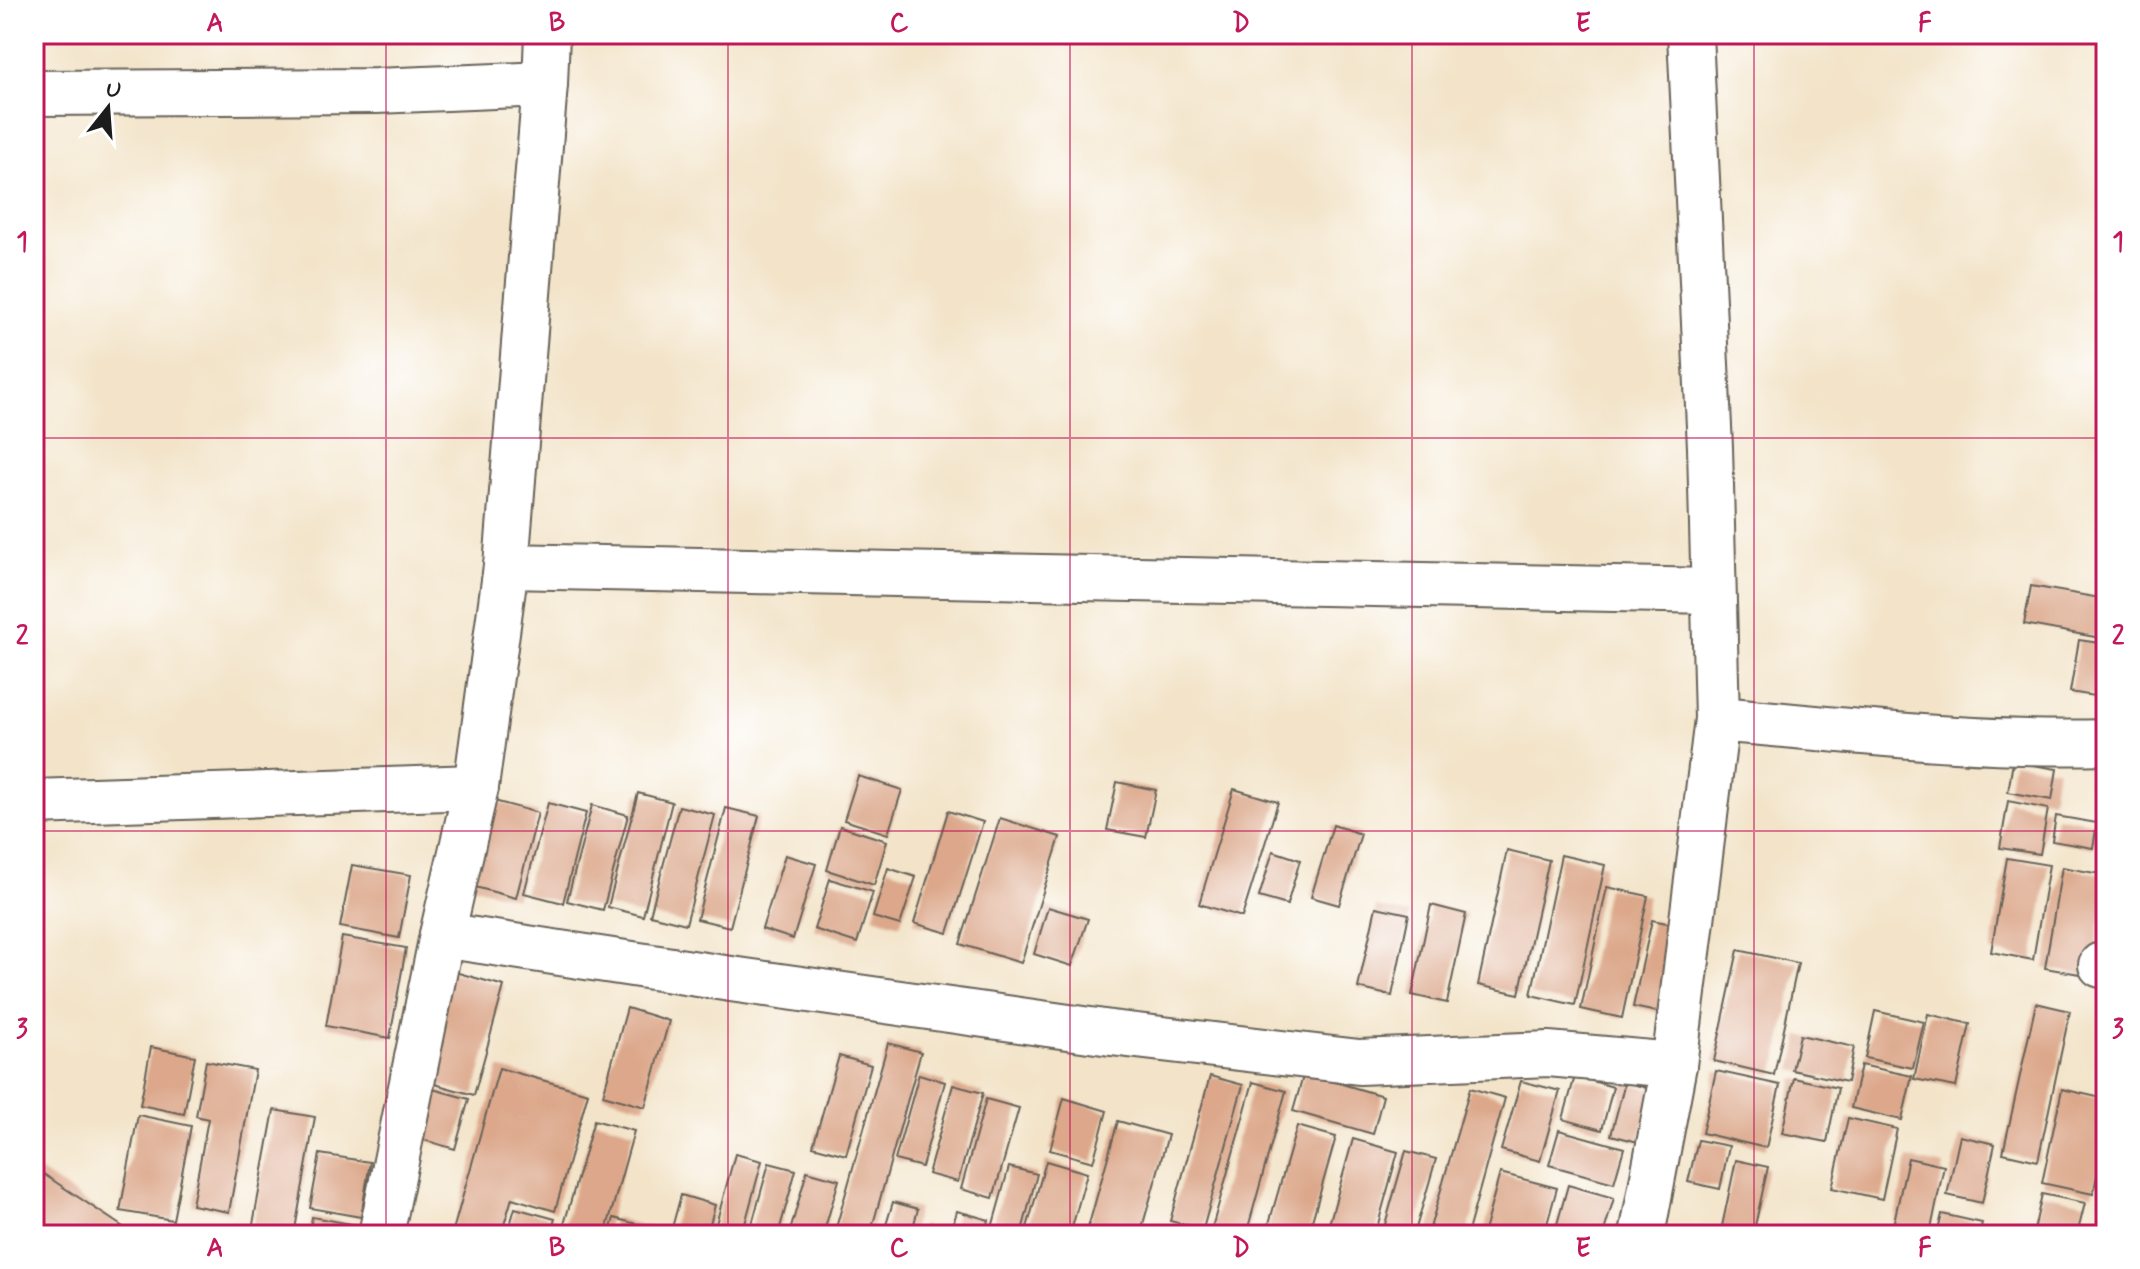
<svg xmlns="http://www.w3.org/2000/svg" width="2140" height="1269" font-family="Mynerve,sans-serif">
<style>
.building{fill:#dca78a}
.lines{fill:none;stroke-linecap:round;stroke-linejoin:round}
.minor-casing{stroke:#676259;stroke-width:48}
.minor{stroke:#fff;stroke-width:44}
.grid{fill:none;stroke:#c2185b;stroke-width:2;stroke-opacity:0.55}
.neatline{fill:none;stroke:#c2185b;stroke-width:3}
.grid-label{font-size:26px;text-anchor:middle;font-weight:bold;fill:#c2185b}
</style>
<rect width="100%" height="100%" fill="#fff"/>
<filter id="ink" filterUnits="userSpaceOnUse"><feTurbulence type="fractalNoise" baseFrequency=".0125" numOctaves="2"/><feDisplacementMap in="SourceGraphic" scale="16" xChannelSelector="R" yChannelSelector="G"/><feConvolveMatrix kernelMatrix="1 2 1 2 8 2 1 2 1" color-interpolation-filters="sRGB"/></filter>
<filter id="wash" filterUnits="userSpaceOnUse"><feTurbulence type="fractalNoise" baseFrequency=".006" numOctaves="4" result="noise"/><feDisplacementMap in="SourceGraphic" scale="32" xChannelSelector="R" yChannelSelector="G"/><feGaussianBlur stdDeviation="1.8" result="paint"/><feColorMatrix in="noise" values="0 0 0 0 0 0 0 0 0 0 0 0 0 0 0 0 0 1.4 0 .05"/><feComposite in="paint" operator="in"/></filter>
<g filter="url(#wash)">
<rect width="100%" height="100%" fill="#f3e4c9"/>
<g id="blocks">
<g class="building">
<polygon points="2031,586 2106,599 2106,639 2024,624"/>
<polygon points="2079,640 2106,644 2106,698 2070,692"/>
<polygon points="2013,762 2057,769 2052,800 2008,792"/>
<polygon points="858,776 902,790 888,834 844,820"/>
<polygon points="1117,782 1156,790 1146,837 1107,830"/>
<polygon points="1234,789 1278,802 1242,917 1199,904"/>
<polygon points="638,793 672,802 643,916 608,907"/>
<polygon points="487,799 538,813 516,898 464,884"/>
<polygon points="2008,801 2048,809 2040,854 2000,848"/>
<polygon points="548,803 586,813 563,903 524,893"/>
<polygon points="592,805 628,815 603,910 567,901"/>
<polygon points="679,806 715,815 686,924 650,915"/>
<polygon points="726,808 759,816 730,927 697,919"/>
<polygon points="948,811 983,822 948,933 914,923"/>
<polygon points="2056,816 2097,823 2093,848 2052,841"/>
<polygon points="1000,818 1060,837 1021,963 960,944"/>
<polygon points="1333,825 1361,834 1339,905 1311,897"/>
<polygon points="840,826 887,841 874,885 827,870"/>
<polygon points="1507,850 1549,860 1519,994 1478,985"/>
<polygon points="1273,851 1300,860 1287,905 1259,897"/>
<polygon points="785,855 816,864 793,939 762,929"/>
<polygon points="1561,855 1605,865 1575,1005 1531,995"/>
<polygon points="2007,858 2049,865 2033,960 1991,952"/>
<polygon points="352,865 411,875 399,938 340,927"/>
<polygon points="2062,867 2106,875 2106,887 2091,976 2045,968"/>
<polygon points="888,868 916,877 900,925 873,917"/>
<polygon points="830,879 873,892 857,943 814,929"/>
<polygon points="1607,887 1648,896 1622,1018 1581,1009"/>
<polygon points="1431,905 1466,914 1447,1003 1412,995"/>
<polygon points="1048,907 1088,919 1072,966 1034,954"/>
<polygon points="1376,907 1409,914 1392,996 1358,988"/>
<polygon points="1652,920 1691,928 1671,1015 1633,1007"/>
<polygon points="342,937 406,948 390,1038 326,1026"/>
<polygon points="1738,950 1798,963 1774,1075 1714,1061"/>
<polygon points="448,970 504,986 474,1095 417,1079"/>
<polygon points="2036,1003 2070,1011 2038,1161 2003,1153"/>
<polygon points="627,1008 669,1021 645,1107 603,1095"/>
<polygon points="1875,1011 1924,1022 1913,1068 1865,1058"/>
<polygon points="1928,1014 1970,1024 1956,1087 1914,1079"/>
<polygon points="1800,1035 1854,1047 1847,1082 1792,1070"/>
<polygon points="888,1043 921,1052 870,1235 834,1235"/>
<polygon points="151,1047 195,1056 184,1114 140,1105"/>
<polygon points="839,1056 871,1065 846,1155 813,1146"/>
<polygon points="206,1061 255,1070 229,1212 192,1205 208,1119 196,1116"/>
<polygon points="1861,1065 1912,1076 1902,1120 1851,1108"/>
<polygon points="499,1068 588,1093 555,1211 512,1198 501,1235 452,1234"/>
<polygon points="1716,1071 1780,1085 1766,1148 1702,1133"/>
<polygon points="1304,1073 1383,1096 1373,1134 1293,1111"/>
<polygon points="919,1074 945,1082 922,1167 895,1160"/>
<polygon points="1210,1076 1243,1085 1203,1229 1170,1221"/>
<polygon points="1575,1076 1613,1087 1602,1130 1563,1119"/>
<polygon points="1794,1078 1838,1088 1827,1142 1782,1133"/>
<polygon points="1521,1081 1560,1091 1540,1161 1501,1150"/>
<polygon points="1253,1082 1286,1091 1246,1235 1210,1235"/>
<polygon points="1625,1082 1654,1090 1638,1142 1611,1135"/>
<polygon points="418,1085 469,1099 455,1149 403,1134"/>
<polygon points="953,1085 983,1093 958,1182 928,1174"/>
<polygon points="1470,1088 1505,1098 1467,1235 1428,1235"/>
<polygon points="2062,1089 2106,1099 2106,1134 2093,1194 2042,1183"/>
<polygon points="1064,1098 1107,1111 1093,1162 1050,1150"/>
<polygon points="986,1099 1019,1108 993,1198 961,1189"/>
<polygon points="274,1110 315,1117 294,1235 251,1235"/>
<polygon points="138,1115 191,1126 173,1220 120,1211"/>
<polygon points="1848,1118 1897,1129 1882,1199 1832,1188"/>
<polygon points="594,1120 634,1131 605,1235 561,1235"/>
<polygon points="1118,1121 1168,1135 1140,1235 1086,1235"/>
<polygon points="1297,1126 1336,1137 1308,1235 1271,1235 1266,1234"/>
<polygon points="1559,1130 1624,1148 1614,1183 1549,1165"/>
<polygon points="1960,1136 1995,1144 1982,1203 1947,1195"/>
<polygon points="1353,1139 1398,1152 1375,1235 1326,1235"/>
<polygon points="1698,1140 1729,1146 1720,1189 1688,1182"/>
<polygon points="1406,1151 1436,1159 1414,1235 1382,1235"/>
<polygon points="320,1154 370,1162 361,1217 310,1208"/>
<polygon points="735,1154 762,1161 742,1235 713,1235"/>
<polygon points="1908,1158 1944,1166 1930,1234 1893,1226"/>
<polygon points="1736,1160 1768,1167 1753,1235 1741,1235 1721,1231"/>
<polygon points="1046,1161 1087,1173 1070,1235 1025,1235"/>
<polygon points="769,1163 796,1170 778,1235 749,1235"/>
<polygon points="1009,1167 1037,1174 1021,1235 990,1235"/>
<polygon points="36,1169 135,1235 34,1235 34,1172"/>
<polygon points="807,1171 839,1180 823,1235 789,1235"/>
<polygon points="1500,1173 1557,1188 1544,1235 1483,1235"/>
<polygon points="1568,1185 1614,1198 1603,1235 1554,1235"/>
<polygon points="2042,1194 2085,1203 2077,1235 2033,1235"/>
<polygon points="681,1195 715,1205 707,1235 670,1235"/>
<polygon points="893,1202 918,1209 911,1235 883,1235"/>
<polygon points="515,1208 555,1219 550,1235 507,1235"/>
<polygon points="957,1211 989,1220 985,1235 950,1235"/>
<polygon points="1942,1214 1982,1223 1979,1235 1937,1235"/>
<polygon points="312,1217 357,1225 356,1235 309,1235"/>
<polygon points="614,1218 667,1232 666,1235 609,1235"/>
<polygon points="921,1225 949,1233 948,1235 918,1235"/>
</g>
</g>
</g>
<g filter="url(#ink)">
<use href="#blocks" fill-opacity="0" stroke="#676259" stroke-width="2"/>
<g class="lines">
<g class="minor-casing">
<g id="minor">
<polyline points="34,93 376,91 545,84"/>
<polyline points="506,566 1713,591"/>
<path d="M1717,719C1847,730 1976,746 2106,742"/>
<polyline points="34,802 476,787"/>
<polyline points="442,935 731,979 1111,1033 1359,1062 1548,1054 1674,1065"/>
<polyline points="2101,965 2106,966"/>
<polyline points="381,1235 442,935 476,787 506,566 545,84 547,34"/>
<polyline points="1642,1235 1674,1065 1717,719 1710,447 1690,34"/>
</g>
</g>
<use href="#minor" class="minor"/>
</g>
</g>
<path class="grid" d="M386,34V1235M728,34V1235M1070,34V1235M1412,34V1235M1754,34V1235M34,438H2106M34,831H2106"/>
<rect width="2140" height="1269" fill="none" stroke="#fff" stroke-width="88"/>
<g transform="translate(108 108) rotate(17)" stroke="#ffffff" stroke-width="6" paint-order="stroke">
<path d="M0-6L14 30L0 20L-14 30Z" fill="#1c1c1c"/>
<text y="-12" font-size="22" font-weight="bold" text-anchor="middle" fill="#1c1c1c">U</text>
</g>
<rect x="44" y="44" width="2052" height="1181" class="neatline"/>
<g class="grid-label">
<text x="215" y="31">A</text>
<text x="557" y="31">B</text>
<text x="899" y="31">C</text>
<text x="1241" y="31">D</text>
<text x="1583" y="31">E</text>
<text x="1925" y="31">F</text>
<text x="22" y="250">1</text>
<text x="2118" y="250">1</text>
<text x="22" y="644">2</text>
<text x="2118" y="644">2</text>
<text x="22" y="1037">3</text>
<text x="2118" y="1037">3</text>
<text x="215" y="1256">A</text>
<text x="557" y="1256">B</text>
<text x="899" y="1256">C</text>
<text x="1241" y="1256">D</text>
<text x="1583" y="1256">E</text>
<text x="1925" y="1256">F</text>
</g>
</svg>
